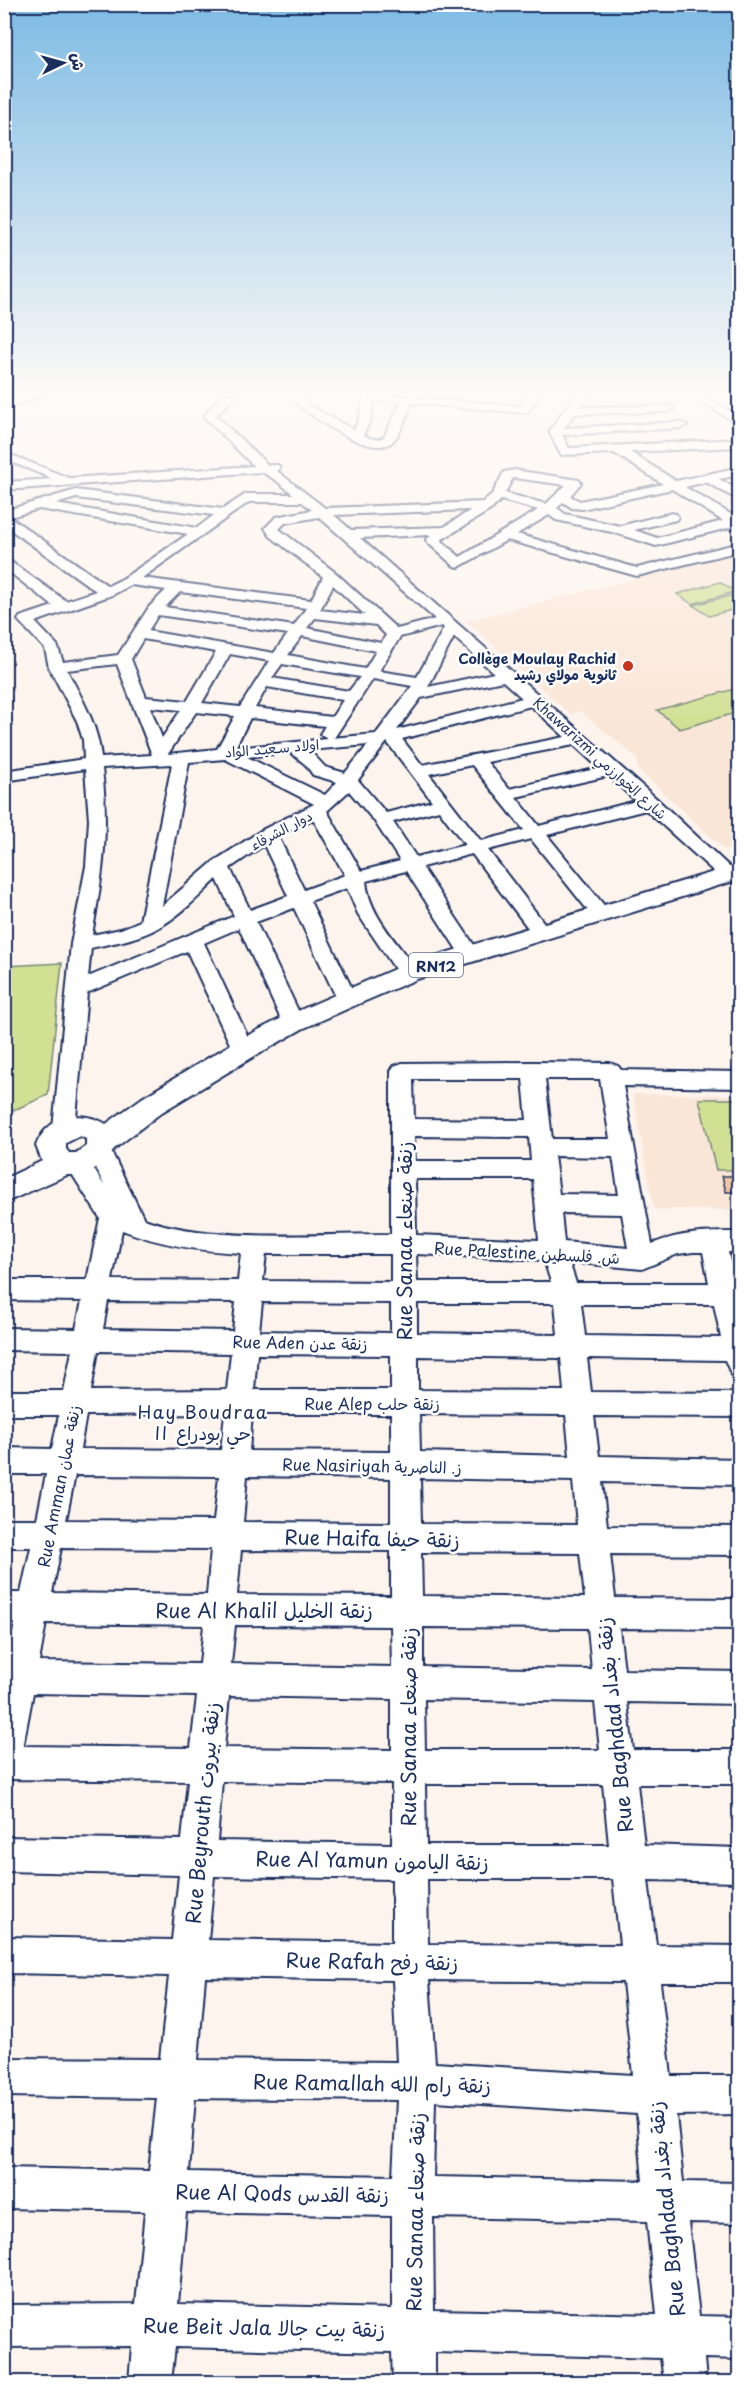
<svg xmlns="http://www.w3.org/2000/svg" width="744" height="2387" font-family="'Playpen Sans','Playpen Sans Arabic',sans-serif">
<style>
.built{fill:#fae6d7}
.green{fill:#d2e094;stroke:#768879;stroke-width:1.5}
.building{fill:#f3c6a3;stroke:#1b2f5e;stroke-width:1.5}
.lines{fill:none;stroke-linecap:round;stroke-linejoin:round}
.minor-casing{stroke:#1b2f5e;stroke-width:4}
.major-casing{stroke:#1b2f5e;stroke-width:4}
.minor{fill:#fff;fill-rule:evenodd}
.major{fill:#fff;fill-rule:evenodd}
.poi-dot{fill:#c8321e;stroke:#fff;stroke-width:2}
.labels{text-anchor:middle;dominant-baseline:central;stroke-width:5;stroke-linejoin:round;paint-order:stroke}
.far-poi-label{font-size:14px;font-weight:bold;fill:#1b2f5e;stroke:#fff;text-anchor:end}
.far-street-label{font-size:14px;fill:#1b2f5e;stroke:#fff}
.shield{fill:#fff;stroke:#5f6d8e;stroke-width:1.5}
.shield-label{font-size:15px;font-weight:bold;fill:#1b2f5e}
.street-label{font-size:16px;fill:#1b2f5e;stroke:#fff}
.neighbourhood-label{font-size:18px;letter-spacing:1.5px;fill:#1b2f5e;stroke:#fff}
.near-street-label{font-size:20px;fill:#1b2f5e;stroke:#fff}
</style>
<rect width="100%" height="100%" fill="#fdf4ed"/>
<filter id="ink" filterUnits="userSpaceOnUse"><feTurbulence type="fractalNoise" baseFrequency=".0167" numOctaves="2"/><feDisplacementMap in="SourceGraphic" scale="12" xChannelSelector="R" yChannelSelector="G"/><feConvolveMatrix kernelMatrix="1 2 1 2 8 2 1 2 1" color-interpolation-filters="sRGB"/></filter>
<g filter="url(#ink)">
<g class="built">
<polygon points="739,553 739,845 725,850 637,768 637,758 580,711 570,714 466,621"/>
<polygon points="633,1094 739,1095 739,1210 654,1209"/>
</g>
<g class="green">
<polygon points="720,582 735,592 692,604 677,594"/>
<polygon points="737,594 739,596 739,608 709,616 693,605"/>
<polygon points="731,690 739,696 739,712 680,729 657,710"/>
<polygon points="62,963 48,1095 5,1114 5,966"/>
<polygon points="699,1099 739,1099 739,1170 716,1170"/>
</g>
<polygon class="building" points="722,1176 740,1176 740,1192 726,1192"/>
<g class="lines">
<g class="minor-casing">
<g id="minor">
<path d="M224,394H237L216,416L268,465H278L280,468L277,471L325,508L483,502L493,493L504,472L514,470L579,480L581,483L570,496L580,501L663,484L614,453L561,455L549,432L565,409L579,394H591L580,407L668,406L674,409L668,412L575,414L564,428L681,422L687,425L681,428L562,435L569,448L740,439V447L630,452L676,481L740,467V475L719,479L740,491V501L706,482L685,487L739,519L740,530L732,527L656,546L616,533L556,520L549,515L517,534L637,568L740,543V551L637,576L507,540L459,567L454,566L428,543L426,540L431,535L360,538L657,799L738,875L736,879H722L646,810L547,835L611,914L608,918H594L531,839L488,850L551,932L548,936L541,938L534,936L472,854L422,867L480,954L477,959L470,960L463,959L406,871L366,881C369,917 400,944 418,973L415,978L408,980L401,978L358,914L347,888L310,901L357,999L354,1004L347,1006L340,1004L337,999L294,908L256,922L304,1023L301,1028L293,1030L285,1028L239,928L204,943L254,1050L251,1055L243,1057L235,1055L187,951L87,993L75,1129L72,1135L64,1137L56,1135L53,1129L71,944L86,866L89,820L85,769L4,781V771L84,759L83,740L77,721L49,667L45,649L18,620L20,617L53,606L4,568V557L66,601L96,591L4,525V511L76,490L223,509L246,494H293L277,481L262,472L4,490V482L53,479L4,459V452L69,478L254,466L204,417L214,403ZM513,478H514L566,485L546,504L505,493ZM672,489L723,521L657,538L634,530L676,520L678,517L676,514L671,513L620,526L565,514L557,508L563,502L572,508L582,509ZM76,498L214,515L197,528L56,504ZM501,500L538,510L460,557L441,540L492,509ZM249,502H302L312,510L276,517L265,528L270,536L323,577L311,600L142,578ZM39,509L188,534L124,578L108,586L10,517ZM471,510L444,527L351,530L334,515ZM319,517L435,619L397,629L336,573L279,529L285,523ZM131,585L166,590L149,607L118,655L63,662L57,645L35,622L112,595ZM333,585L365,615L320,610ZM180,592L306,608L294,626L165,607ZM158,615L288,634L274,653L148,631ZM315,618L376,625L386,635L381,643L307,628ZM442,626L444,628L417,677L379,671L400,637ZM302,636L376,651L365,669L288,655ZM454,637L494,673L428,687L430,683ZM143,639L216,652L187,701L146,697L131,659ZM230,654L269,661L240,707L202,703ZM117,664L152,755L101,758C98,725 82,699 67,670ZM282,664L360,677L349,691L272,678ZM373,679L412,686L376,734L331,738H334ZM503,681L522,698L397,730L421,698ZM267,687L343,700L332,717L255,708ZM531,706L565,737L422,765L402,739ZM150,707L181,710L162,738ZM196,712L235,716L217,749L168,754ZM250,718L325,726L320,734L327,739L235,748ZM387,742L432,801L386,813L358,780ZM368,745L345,773L325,767L309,750ZM574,745L599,768L509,789L487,762ZM290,752L306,765L313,775L337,782L325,795L247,757ZM225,759L314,804L262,830L213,862L162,906L189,762ZM172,764L140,921L121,929L92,935C103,874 109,831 102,768ZM472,765L524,830L481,841L429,774ZM608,776L636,801L539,826L516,797ZM349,791L375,822L400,861L361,871L327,811ZM439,810L465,845L416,857L393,822ZM313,819L345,875L304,890L278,836ZM264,845L288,896L250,910L230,868ZM217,879L234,916L88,977L91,948C112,943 134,940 154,930C178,918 198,897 217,879Z"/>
<path d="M287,394H299L309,405L354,430L359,419L365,394L405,396L416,394L415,397L521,406L530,394H541L528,412L524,413L412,403C407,414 402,433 393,441C373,462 301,411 287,394ZM374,400L401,402L384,437C377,441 370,439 363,435L371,419Z"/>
<polygon points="702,395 740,417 740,425 698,400 696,398"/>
<path d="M533,1062L610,1063L618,1066L621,1070L740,1072V1088L623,1086L652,1244C681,1232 708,1232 740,1232V1252H728L735,1283L740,1284V1377L731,1374L725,1360L587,1358L591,1392L740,1393V1417L594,1416L599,1456L740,1459V1485L602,1482L607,1526L740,1527V1555L610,1554L615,1598L740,1599V1629L619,1628L624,1670L740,1672V1704L627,1702L633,1750H740V1784H637L644,1845L740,1848V1882L648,1880L656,1945L740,1946V1982H660L671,2076H740V2114L676,2115L683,2182L740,2183V2223L688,2222L699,2316L740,2317V2359L704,2358L706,2382H664L661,2358L435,2352V2382H393L392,2352L175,2347L171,2382H129L132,2346L4,2347V2305L136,2304L145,2211L4,2208V2168L149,2171L157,2098L4,2096V2058L160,2059L169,1976L4,1973V1937L172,1940L179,1875L4,1871V1837L182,1840L188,1781L4,1779V1661H7L15,1623H4V1593H21L31,1547H4V1519H37L46,1474H4V1448L52,1449L59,1415H4V1391H64L72,1351L4,1350V1328L76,1329L82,1301L4,1300V1280H87L100,1218L65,1163L69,1157C88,1151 94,1171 104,1185L87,1149L91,1143L99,1140L107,1143L144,1219C211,1243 318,1234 391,1234V1071L394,1066L402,1063ZM413,1079H523L527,1120L414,1119ZM545,1079H600L610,1139H552ZM414,1136L529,1137L531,1161H415ZM554,1156L613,1157L619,1195L559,1194ZM415,1179H533L539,1240L416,1235ZM561,1213L622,1214L628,1248L564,1242ZM122,1230C161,1245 199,1251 241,1253L238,1281L112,1280ZM693,1252H703L709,1283H576L569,1262L642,1269L678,1254ZM266,1254H391V1282L263,1281ZM416,1254L544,1260L551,1282H417ZM108,1301L236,1302L233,1331L103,1329ZM262,1302L391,1303V1333L259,1331ZM417,1303H555L558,1335L417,1333ZM581,1304H714L721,1338L585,1336ZM98,1351L231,1353L227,1390L91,1391ZM257,1354L391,1355V1390H254ZM418,1356L561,1358L564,1391L418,1390ZM225,1414L221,1450L80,1449L86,1415ZM252,1414H391V1452L249,1451ZM419,1414L566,1415L570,1456L420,1452ZM75,1475L219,1476L214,1521L66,1520ZM247,1476L391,1478V1523L243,1522ZM420,1478L573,1481L577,1525L421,1524ZM61,1548L211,1549L207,1595L52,1593ZM241,1550L391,1551V1596L237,1595ZM421,1552L580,1553L585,1598L422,1596ZM46,1623L204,1625L200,1664L39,1662ZM235,1625L391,1626L392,1667L231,1664ZM423,1627L588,1628L592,1670L423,1667ZM33,1693L197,1696L191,1748L23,1746ZM229,1696L392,1699V1750L224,1748ZM424,1699L595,1702L600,1750H425ZM222,1781L392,1783V1844L217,1841ZM425,1784H603L609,1845H426ZM214,1876L392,1879V1943L208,1940ZM427,1879H613L620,1945L428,1944ZM205,1977L393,1980L397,2062L198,2060ZM429,1980L623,1982L633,2075L435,2063ZM195,2098L397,2100L393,2176L189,2172ZM435,2101L637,2114L643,2181L433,2177ZM186,2212L392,2216V2309L178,2304ZM433,2217L647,2221L657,2315L434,2310Z"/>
</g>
</g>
<g class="major-casing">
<g id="major">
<polygon points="21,394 42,394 40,397 4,408 4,399"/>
<path d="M740,864V879L417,979L356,1005L302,1029L253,1057L162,1112L114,1149L103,1165L80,1175H67L4,1203V1179L42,1161L36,1146C47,1116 80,1109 106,1124L142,1098L233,1043L284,1017L399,967ZM80,1136L86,1139V1146L76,1153H69L66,1149V1143Z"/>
</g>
</g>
<use href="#minor" class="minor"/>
<use href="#major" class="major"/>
</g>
</g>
<linearGradient id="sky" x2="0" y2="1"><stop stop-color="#7dbbe4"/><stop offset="0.54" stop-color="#fefaf7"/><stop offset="1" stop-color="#fefaf7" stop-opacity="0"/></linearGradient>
<rect width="744" height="728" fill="url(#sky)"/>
<circle class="poi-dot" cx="628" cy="666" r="6"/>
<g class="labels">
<g class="far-poi-label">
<text x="616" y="658">Collège Moulay Rachid<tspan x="616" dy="16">ثانوية مولاي رشيد</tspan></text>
</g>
<g class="far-street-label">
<text transform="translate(272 748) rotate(-5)">اولاد سـعيـد الواد</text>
<text transform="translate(600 758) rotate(42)">Khawarizmi شارع الخوارزمي</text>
<text transform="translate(281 830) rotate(-28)">دوار الشرفاء</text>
</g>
<rect class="shield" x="409" y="953" width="54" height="24" rx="4.5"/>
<g class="shield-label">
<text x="436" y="965">RN12</text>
</g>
<g class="street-label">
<text transform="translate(527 1252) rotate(3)">Rue Palestine ش. فلسطين</text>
<text transform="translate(300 1342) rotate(1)">Rue Aden زنقة عدن</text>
<text x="372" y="1403">Rue Alep زنقة حلب</text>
<text transform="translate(372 1465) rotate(1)">Rue Nasiriyah ز. الناصرية</text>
<text transform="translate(58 1486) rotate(-79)">Rue Amman زنقة عمان</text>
</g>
<g class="neighbourhood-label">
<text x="203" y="1411">Hay Boudraa<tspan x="203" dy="21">II حي بودراع</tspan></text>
</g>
<g class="near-street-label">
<text transform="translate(404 1241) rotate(-90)">Rue Sanaa زنقة صنعاء</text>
<text transform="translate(372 1538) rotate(1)">Rue Haifa زنقة حيفا</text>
<text x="264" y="1610">Rue Al Khalil زنقة الخليل</text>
<text transform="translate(614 1725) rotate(-96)">Rue Baghdad زنقة بغداد</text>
<text transform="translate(408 1727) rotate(-90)">Rue Sanaa زنقة صنعاء</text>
<text transform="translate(202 1813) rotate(-85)">Rue Beyrouth زنقة بيروت</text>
<text transform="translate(372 1860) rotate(1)">Rue Al Yamun زنقة اليامون</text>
<text transform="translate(372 1961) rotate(1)">Rue Rafah زنقة رفح</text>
<text transform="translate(372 2083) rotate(1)">Rue Ramallah زنقة رام الله</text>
<text transform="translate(282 2193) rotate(1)">Rue Al Qods زنقة القدس</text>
<text transform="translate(666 2209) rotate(-96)">Rue Baghdad زنقة بغداد</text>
<text transform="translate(415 2212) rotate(-89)">Rue Sanaa زنقة صنعاء</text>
<text transform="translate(264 2327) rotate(1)">Rue Beit Jala زنقة بيت جالا</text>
</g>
</g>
<rect width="744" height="2387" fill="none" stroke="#fff" stroke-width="24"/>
<rect x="12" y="12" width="720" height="2363" fill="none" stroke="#1b2f5e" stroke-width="2" filter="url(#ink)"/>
<g transform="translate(63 63) rotate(85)" stroke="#ffffff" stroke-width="4.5" paint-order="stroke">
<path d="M0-4.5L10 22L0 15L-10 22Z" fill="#1b2f5e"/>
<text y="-9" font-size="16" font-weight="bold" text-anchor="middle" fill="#1b2f5e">ش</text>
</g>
</svg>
